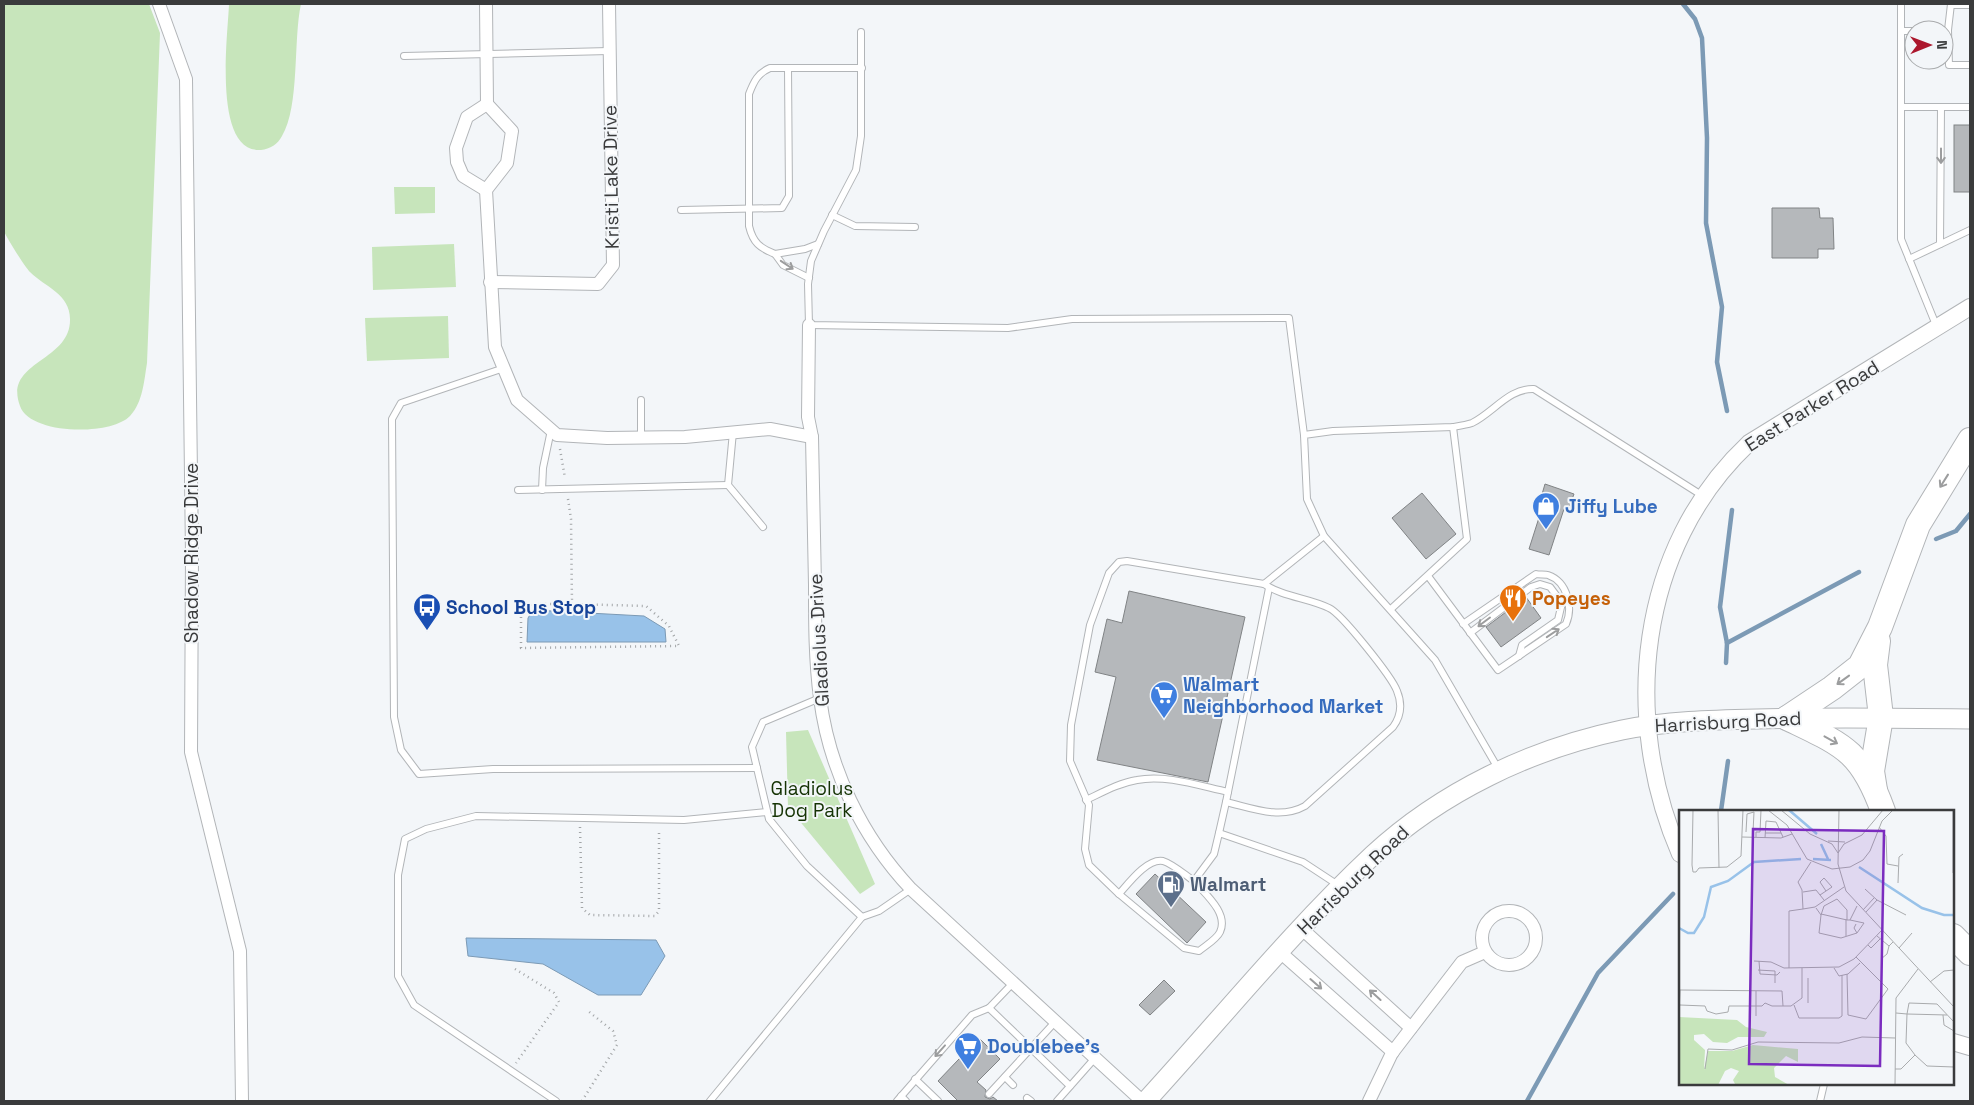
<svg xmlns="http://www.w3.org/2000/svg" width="1974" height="1105" font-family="'Space Grotesk',sans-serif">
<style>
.green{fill:#c7e5bb}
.water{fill:#98c2e9;stroke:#7c9ab5}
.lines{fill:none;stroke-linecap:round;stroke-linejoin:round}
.stream{stroke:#7c9ab5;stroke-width:4.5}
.building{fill:#b5b8bb;stroke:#808385}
.service-casing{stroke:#b2b5b8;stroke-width:8}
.minor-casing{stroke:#b2b5b8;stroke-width:14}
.tertiary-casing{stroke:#b2b5b8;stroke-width:18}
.secondary-casing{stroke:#b2b5b8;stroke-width:21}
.motorway-casing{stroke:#b2b5b8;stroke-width:26}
.path{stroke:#a2a5a7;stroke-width:2.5;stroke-dasharray:1 4;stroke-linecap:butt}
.service{stroke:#fff;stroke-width:6}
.minor{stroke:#fff;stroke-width:12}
.tertiary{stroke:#fff;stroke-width:16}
.secondary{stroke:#fff;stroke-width:19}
.motorway{stroke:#fff;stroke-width:24}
.oneway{stroke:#9c9d9e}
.labels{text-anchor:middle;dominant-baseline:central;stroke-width:4;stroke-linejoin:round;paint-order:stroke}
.street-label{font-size:19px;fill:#3a3b3c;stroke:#f3f6f9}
.shop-label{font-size:19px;font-weight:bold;fill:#366cbe;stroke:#f3f6f9;text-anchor:start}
.food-label{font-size:19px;font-weight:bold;fill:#c56008;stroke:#f3f6f9;text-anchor:start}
.transit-label{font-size:19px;font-weight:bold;fill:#164399;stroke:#f3f6f9;text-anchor:start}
.park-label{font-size:19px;fill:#153304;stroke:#f3f6f9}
.service-label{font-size:19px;font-weight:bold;fill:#4e5e75;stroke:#f3f6f9;text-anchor:start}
.inset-river{fill:none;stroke:#98c2e9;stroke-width:2.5}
.inset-road{fill:none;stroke:#a9abad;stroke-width:1}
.view{fill:#7b2cbf;fill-opacity:0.15;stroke:#7b2cbf;stroke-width:2.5}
.inset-edge{fill:none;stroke:#3a3b3c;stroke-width:2.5}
</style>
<rect width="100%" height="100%" fill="#f3f6f9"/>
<g class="green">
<path d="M4,4H149L160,33L147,363C144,381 143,402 130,416C111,436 30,435 20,406C3,361 71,362 70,319C70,294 45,287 30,272C25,267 6,237 4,231C0,220 4,188 4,174C4,117 4,61 4,4Z"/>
<path d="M229,4H301C293,40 300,106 282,136C278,144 270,149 261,150C212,153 228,34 229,4Z"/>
<polygon points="394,187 435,187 435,213 395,214"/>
<polygon points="454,244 456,287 373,290 372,247"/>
<polygon points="448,316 449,358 367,361 365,318"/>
<polygon points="808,730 875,884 860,894 788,807 786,732"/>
</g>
<g class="water">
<polygon points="533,610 644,616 665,629 666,642 527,642 528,618"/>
<polygon points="466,938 656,940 665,956 641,995 598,995 543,964 468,956"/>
</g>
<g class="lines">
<g class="stream">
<polyline points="1683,4 1695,19 1702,38 1707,138 1706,223 1722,307 1717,362 1727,411"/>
<polyline points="1936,539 1956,531 1970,514"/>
<polyline points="1727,643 1859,572"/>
<polyline points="1726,663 1727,643 1720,607 1732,510"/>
<polyline points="1721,811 1728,761"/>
<polyline points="1527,1101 1598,973 1673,894"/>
</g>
</g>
<g class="building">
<rect x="1954" y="125" width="16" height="67"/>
<polygon points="1772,208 1819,208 1820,218 1833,218 1834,249 1818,249 1818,258 1772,258"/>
<polygon points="1545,484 1574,494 1568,510 1564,509 1549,555 1529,549 1544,502 1540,501"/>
<polygon points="1422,493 1456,534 1426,559 1392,518"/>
<polygon points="1129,591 1245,617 1208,782 1097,760 1116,677 1095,672 1107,619 1122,623"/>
<polygon points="1526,597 1541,618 1501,647 1486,627"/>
<polygon points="1155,874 1206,922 1187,943 1136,894"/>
<polygon points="1164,980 1175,991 1150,1015 1139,1005"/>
<polygon points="979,1038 1000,1059 977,1082 986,1090 985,1097 990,1099 993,1097 998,1101 958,1101 938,1081"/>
</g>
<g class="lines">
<g class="service-casing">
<g id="service">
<polyline points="1901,4 1901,239 1936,325"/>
<polyline points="1951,5 1970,5"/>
<polyline points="1943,30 1948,30 1949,65 1970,65"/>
<polyline points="1948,30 1951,4"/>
<polyline points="1901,31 1914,31"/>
<polyline points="861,32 861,136 856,170 824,231 811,261 808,284 809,325 1008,328 1072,319 1289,318 1304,435"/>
<polyline points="404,56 609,51"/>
<polyline points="1902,107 1970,107"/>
<polyline points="681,210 782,208 789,196 788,68"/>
<polyline points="832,215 855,226 915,227"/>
<polyline points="1940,244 1941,107"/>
<path d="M775,254C760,248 753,243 749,226V94C754,81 758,73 770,68H862"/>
<polyline points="1909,259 1970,230"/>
<polyline points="809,278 783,265 775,254 805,249 818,244"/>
<polyline points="504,368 401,403 392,419 394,717 401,750 419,774 493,769 757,768"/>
<polyline points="641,400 641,437"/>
<polyline points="733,432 728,485 763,527"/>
<polyline points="518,490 728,485"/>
<polyline points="542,490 543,468 551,430"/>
<path d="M1428,576L1498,670L1566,624C1573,608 1568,582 1548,575C1545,574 1539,575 1536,574L1463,624"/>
<polyline points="1391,609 1467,539 1453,427"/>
<polyline points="1470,633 1531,587 1540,584 1550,587 1562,603 1558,620 1522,645 1519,656"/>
<polyline points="820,698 763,722 752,747 769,819 807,866 862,917"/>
<path d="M1499,770L1435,660L1324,536L1307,499L1304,435L1333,431L1453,427C1459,426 1466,425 1472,423C1494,412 1509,388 1534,389L1703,496"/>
<path d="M1086,800C1103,792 1119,783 1137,780C1165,774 1200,786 1228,792"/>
<polyline points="1226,802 1269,588"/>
<path d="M1219,833L1226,802C1252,808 1280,820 1305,806L1393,727C1401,716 1402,703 1397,691C1392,677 1341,613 1329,608C1309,598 1283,597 1264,584"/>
<path d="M1194,881C1185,875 1173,864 1163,861C1147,858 1128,884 1119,894L1184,948L1199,951C1205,946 1217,939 1220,932C1229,913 1204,893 1194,881L1214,854L1219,833L1303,862L1338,885"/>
<polyline points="1119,894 1089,865 1085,849 1089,805 1070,761 1071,725 1090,625 1109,573 1119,562 1127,561 1264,584 1324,536"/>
<polyline points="1013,983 989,1008 1070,1086"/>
<polyline points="1005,1077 1013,1085"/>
<polyline points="915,1079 938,1101"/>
<polyline points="989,1094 1055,1022"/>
<polyline points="901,1096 906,1101"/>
<polyline points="1027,1098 1031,1101"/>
<polyline points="556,1101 414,1005 398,976 398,875 405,839 426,829 476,816 684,820 767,812"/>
<polyline points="710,1101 862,917 879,911 911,889"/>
<polyline points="897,1101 972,1015 989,1008"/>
<polyline points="1057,1101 1095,1058"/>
<polyline points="1820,1101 1824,1084"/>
</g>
</g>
<g class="minor-casing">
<g id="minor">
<polyline points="159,4 186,79 192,555 191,752 240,951 242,1101"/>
<polyline points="486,4 487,104 512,131 507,163 486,190 495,347 517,400 557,435 607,438 685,437 770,429 812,437"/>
<polyline points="486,190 463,176 457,162 456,148 467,117 487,104"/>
<polyline points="490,282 598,284 613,265 609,4"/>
<path d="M809,325L808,417L812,437C813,487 814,536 815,585C815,623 815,661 820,698C829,769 862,837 911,889L1142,1101"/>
<circle cx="1509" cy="938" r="27"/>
<polyline points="1302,929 1411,1028"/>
<polyline points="1280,952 1393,1052"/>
<polyline points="1369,1101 1392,1053 1462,962 1485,952"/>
</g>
</g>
<g class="tertiary-casing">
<g id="tertiary">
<path d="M1680,854C1621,718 1637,548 1749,443L1970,307"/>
<polyline points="1953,1042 1970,1047"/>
</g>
</g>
<g class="secondary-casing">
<path id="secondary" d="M1146,1101C1221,1019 1292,931 1373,855C1441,792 1531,749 1622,730C1666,721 1712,720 1757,719C1828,717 1899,718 1970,719"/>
</g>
<g class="motorway-casing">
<g id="motorway">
<polyline points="1787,718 1832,688 1860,666 1880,627 1918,525 1970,440"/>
<path d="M1787,718C1843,745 1861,750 1883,811"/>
<polyline points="1875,790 1872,771 1881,717 1875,665 1878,641"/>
<polyline points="1953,936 1970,953"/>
</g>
</g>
<g class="path">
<polyline points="560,449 565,478"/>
<polyline points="568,499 571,519 572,604 646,606 669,626 679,646 521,648 521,608 532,604 572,604"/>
<polyline points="580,827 582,908 590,915 655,916 659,911 659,830"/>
<polyline points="515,969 554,993 559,1002 516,1063"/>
<polyline points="582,1101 617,1045 613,1031 588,1011"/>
</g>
<use href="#service" class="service"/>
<use href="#minor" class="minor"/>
<use href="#tertiary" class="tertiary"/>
<use href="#secondary" class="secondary"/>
<use href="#motorway" class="motorway"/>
</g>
<defs><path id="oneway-shaft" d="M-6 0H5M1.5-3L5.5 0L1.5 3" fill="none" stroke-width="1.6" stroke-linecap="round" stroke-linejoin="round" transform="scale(1.25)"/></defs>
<g class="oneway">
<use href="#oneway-shaft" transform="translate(1941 156) rotate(90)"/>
<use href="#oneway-shaft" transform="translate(787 265) rotate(34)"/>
<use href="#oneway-shaft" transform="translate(1944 481) rotate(122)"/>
<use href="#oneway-shaft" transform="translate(1484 622) rotate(143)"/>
<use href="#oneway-shaft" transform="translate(1553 633) rotate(-34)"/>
<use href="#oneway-shaft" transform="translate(1843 680) rotate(144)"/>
<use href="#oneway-shaft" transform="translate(1831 740) rotate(29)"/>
<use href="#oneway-shaft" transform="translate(1316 984) rotate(41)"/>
<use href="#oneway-shaft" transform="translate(1375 995) rotate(-138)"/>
<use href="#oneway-shaft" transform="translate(940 1051) rotate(132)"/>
</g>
<defs>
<g id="shop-pin" transform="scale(1.4375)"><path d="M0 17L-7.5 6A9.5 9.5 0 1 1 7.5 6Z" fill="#3f7fe0" stroke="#f3f6f9"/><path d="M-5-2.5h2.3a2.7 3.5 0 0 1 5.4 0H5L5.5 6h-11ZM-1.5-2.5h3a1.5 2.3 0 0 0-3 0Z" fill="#fff"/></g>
<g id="restaurant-pin" transform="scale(1.4375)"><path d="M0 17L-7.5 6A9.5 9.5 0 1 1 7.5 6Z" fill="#e8710a" stroke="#f3f6f9"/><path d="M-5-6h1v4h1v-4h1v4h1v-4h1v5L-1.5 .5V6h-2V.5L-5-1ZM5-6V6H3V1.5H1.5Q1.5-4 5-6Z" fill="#fff"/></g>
<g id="bus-pin" transform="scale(1.4375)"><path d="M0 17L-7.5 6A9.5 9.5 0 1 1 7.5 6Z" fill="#1a4fb4" stroke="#f3f6f9"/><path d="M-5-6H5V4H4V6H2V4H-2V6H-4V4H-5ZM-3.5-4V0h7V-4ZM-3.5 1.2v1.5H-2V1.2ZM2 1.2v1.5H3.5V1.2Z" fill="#fff"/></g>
<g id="supermarket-pin" transform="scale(1.4375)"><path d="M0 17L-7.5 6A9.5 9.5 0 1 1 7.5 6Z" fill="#3f7fe0" stroke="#f3f6f9"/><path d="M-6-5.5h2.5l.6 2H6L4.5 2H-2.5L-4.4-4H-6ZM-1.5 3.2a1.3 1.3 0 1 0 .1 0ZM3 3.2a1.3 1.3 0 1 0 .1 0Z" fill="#fff"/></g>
<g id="fuel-pin" transform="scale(1.4375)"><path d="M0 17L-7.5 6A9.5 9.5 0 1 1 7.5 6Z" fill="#5c6f8a" stroke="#f3f6f9"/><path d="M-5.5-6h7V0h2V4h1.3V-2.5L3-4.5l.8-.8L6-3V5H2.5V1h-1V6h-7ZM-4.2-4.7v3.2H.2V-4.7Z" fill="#fff"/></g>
</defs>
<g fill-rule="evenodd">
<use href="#shop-pin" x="1546" y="506"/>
<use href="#restaurant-pin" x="1513" y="598"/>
<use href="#bus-pin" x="427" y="607"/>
<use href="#supermarket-pin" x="1164" y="695"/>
<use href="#fuel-pin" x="1171" y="884"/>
<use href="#supermarket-pin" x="968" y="1046"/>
</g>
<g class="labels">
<g class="street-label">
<text transform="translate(611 177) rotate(-91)">Kristi Lake Drive</text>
<text transform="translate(1812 406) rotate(-32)">East Parker Road</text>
<text transform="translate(191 553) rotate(-90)">Shadow Ridge Drive</text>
<text transform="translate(819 640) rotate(-93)">Gladiolus Drive</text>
<text transform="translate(1728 722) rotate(-3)">Harrisburg Road</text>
<text transform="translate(1353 880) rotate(-44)">Harrisburg Road</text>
</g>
<g class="shop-label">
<text x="1565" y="506">Jiffy Lube</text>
<text x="1183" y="684">Walmart<tspan x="1183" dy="22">Neighborhood Market</tspan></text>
<text x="987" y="1046">Doublebee's</text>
</g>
<g class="food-label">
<text x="1532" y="598">Popeyes</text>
</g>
<g class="transit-label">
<text x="446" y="607">School Bus Stop</text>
</g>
<g class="park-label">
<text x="812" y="788">Gladiolus<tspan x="812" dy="22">Dog Park</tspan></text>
</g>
<g class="service-label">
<text x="1190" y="884">Walmart</text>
</g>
</g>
<g transform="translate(1679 810)">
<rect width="275" height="275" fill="#f3f6f9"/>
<path d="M0,207L58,210L67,217L88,222L85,227H59L48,233L34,232L25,224L15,225V230L26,240L25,260L29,241H53L74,235L119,239V252L107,246L95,258L96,267L110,275L56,274L54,270L60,261L52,258L46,261L39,275H0Z" fill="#c7e5bb"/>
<path class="inset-river" d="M110,0L138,24M142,34L149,49M134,49L152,50M180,57L243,98L265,105H275M0,118L9,123H15L25,107L32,77L49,71L75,52L122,49"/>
<path class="inset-road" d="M14,0L13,55L14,62H17L20,58L48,57L62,46L64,0M39,0L40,58M89,0L108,15L128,49L153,59L171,57L184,50L191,41L203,11L214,0M102,0L131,24L153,34L159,43L165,34L183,25L204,0M160,0L159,54L167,81L275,197M274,0V63M200,17L207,26L208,54L219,56M67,22L68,4L75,2M74,22L75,2M86,23H102M63,27L102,28L113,24M77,27V22H81L82,0M86,28L87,11L97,12L104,27M149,31L166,32M132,52L119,72L123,80L124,99L136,97L165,77M219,73L220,47L224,44M186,79L198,90L227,105M124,82L137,80L145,90M141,85L153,77L145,68L141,72L147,81M137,98L142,105L140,123L162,128L178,123M184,100L195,88M187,102L198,90M142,104L168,110M142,105L145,96L158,89L168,100V110H171M167,109V126M177,114L175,118L178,123L185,113L171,110L178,96M198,126L210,136L214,132M189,135L192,138L201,129M220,138L233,123M202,149L208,144L210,136M75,151L92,152L105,158L160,157L175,149L203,120M80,151L81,164L98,165L101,162M110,158V101L124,99M155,158L160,166L169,164L181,153M79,160L96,161V173M168,164L169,205L187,209L209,179L177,147M129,168V193M251,172L265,161L275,160M77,181V206M1,195L26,196L28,201L37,204L49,202L50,196H83L86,193L93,196H112L123,188V158M115,195L120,208H160L163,206V165M217,203L228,204L230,193L258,194L275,212M0,205L1,180L103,181L104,196M264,205L265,215L275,221M236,245L248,256L275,257M26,259L29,239L53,240L79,232L160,233L183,227L216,228M216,259H222L236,245L227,233L228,204L268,205M216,275L217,188L239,159"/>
<path class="view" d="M74,19L205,21L201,256L70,254Z"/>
<rect width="275" height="275" class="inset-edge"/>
</g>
<rect width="1974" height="1105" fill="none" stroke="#3a3b3c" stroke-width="10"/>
<g transform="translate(1929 45) rotate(89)"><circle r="24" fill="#f3f6f9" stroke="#a9abad"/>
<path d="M0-4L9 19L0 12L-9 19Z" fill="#ac172d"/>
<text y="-8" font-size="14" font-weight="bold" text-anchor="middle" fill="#3a3b3c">N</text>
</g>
</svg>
